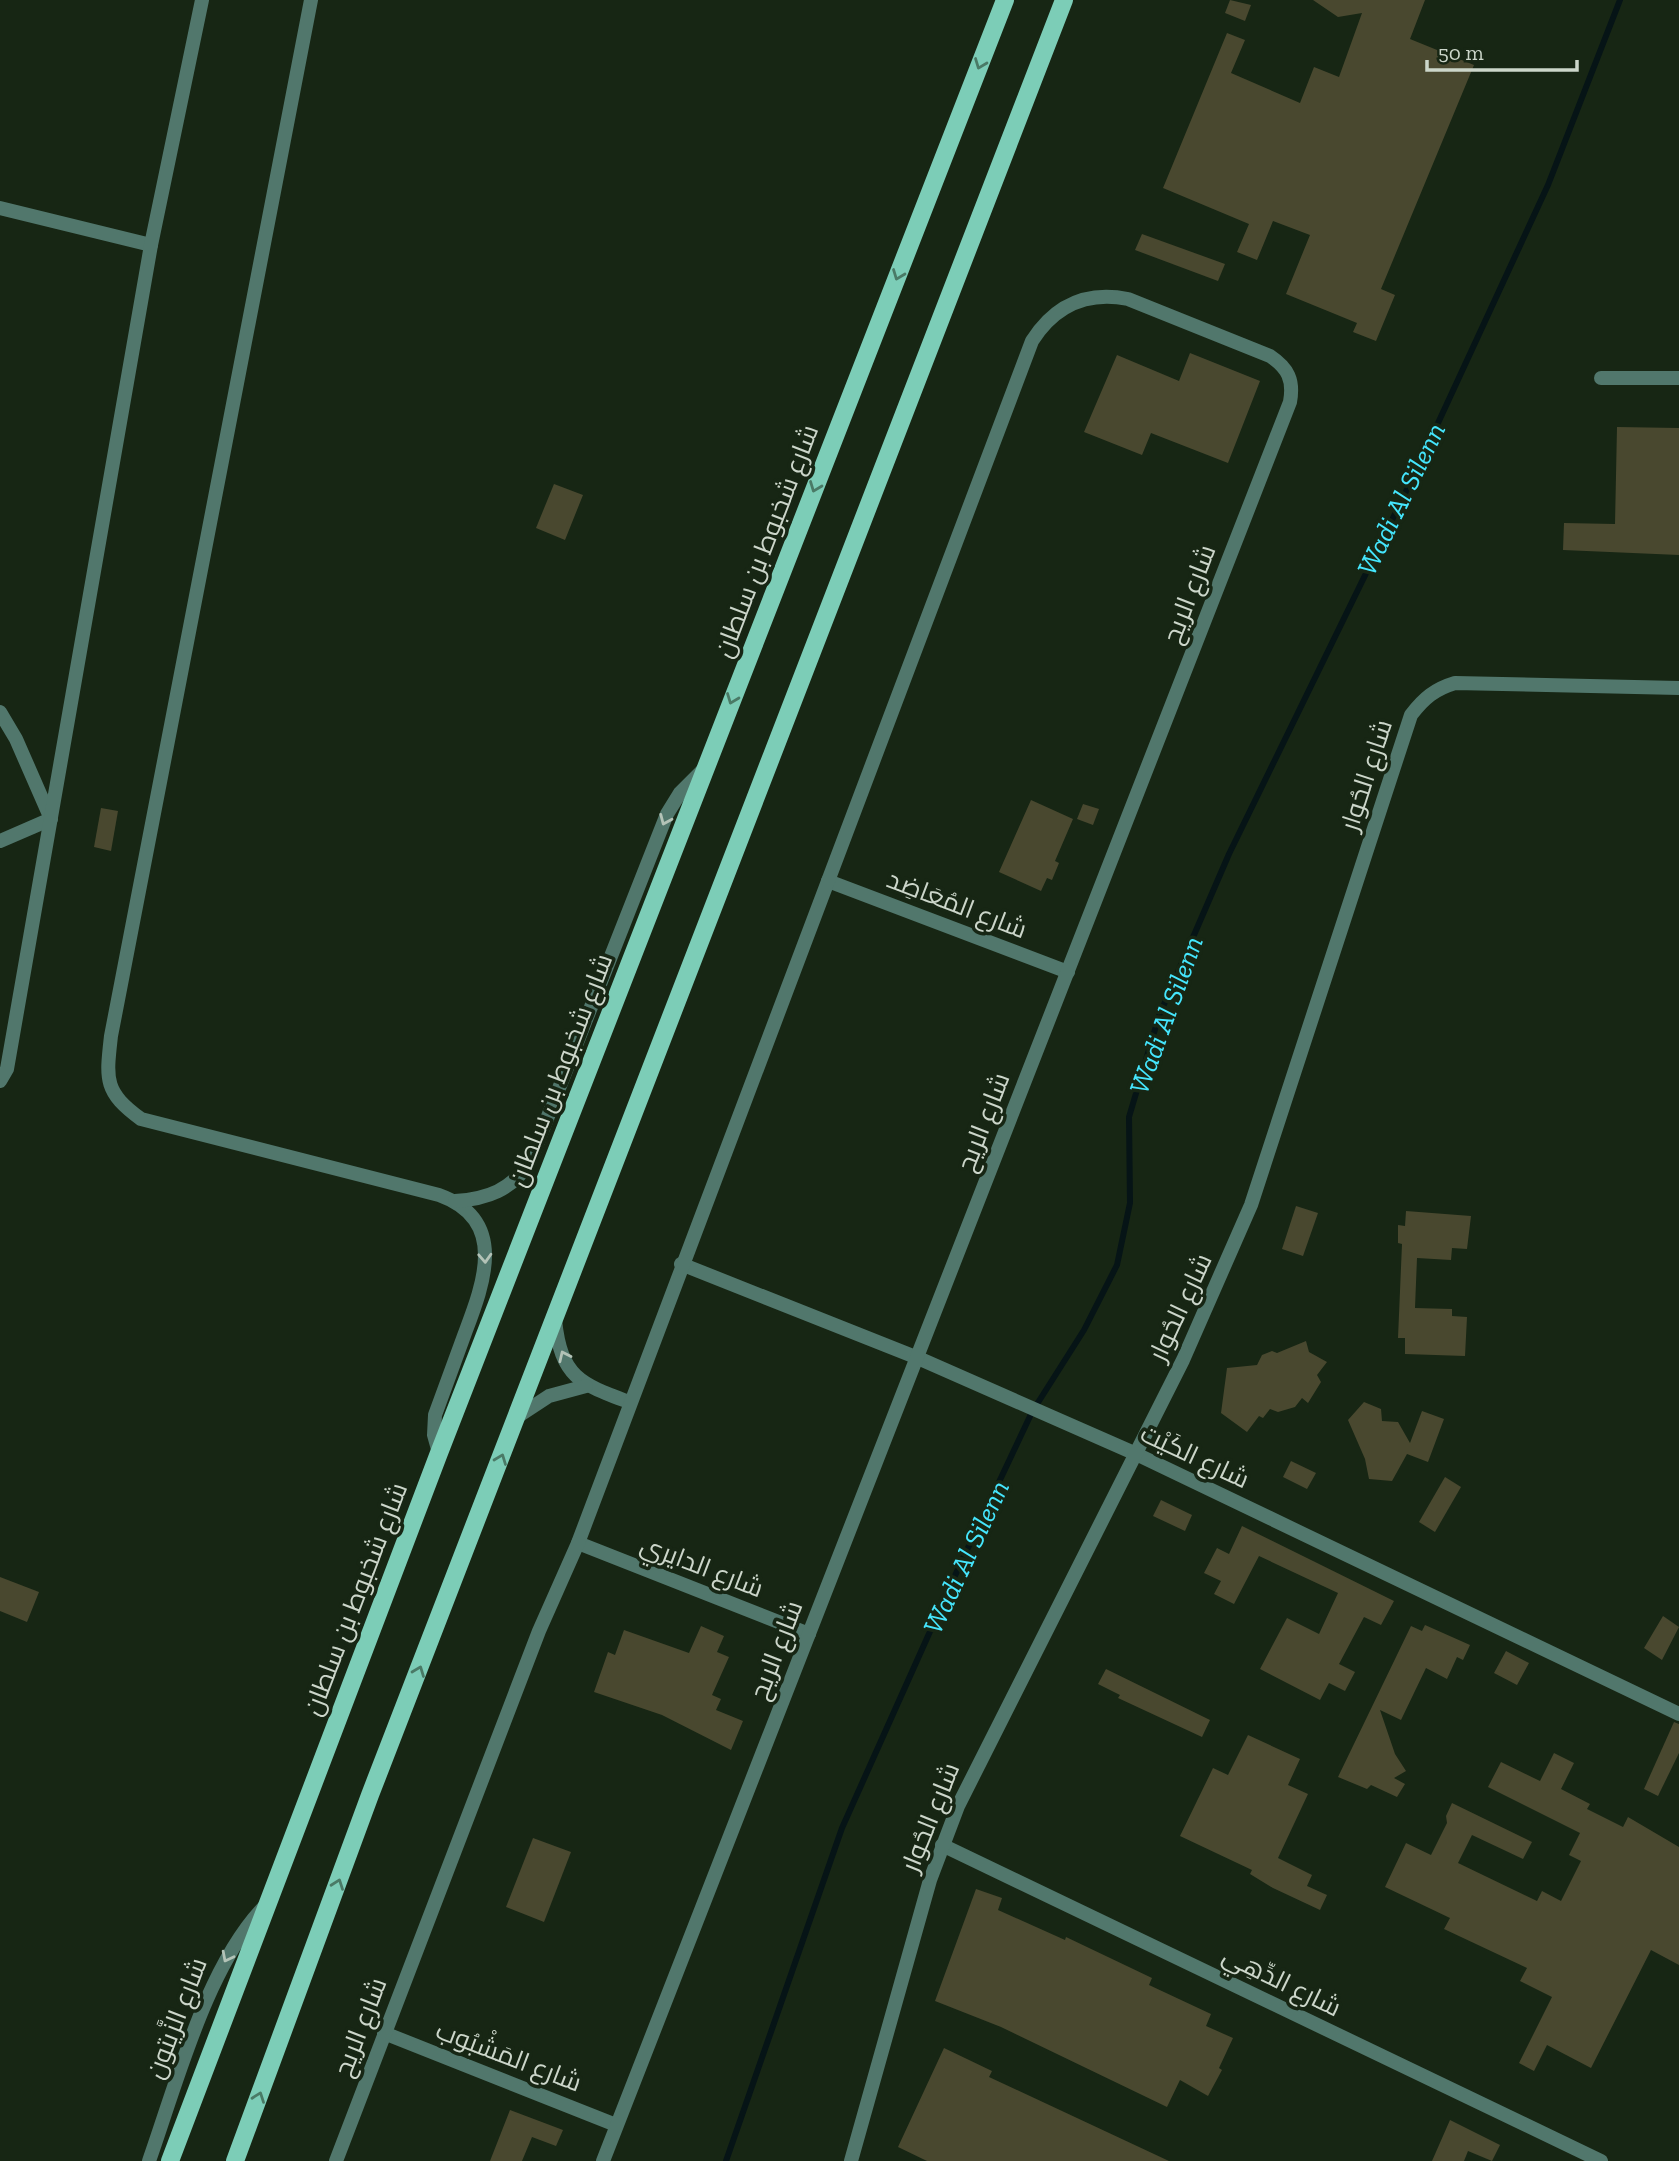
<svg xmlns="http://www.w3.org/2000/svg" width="1679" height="2161" font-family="'Zilla Slab',Cairo,serif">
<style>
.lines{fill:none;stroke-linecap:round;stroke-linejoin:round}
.stream{stroke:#061416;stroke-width:6}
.building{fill:#49482f}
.minor{stroke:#51776c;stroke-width:14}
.primary{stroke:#7ccdb7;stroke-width:18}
.oneway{stroke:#4a7a66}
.oneway2{stroke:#b3c3b7}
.labels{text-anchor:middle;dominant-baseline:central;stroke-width:7;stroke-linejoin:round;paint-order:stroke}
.street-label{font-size:26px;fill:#ccd6ca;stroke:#172614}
.water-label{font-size:28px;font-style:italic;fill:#45e6fd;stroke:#172614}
</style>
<rect width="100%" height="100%" fill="#172614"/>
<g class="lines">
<polyline class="stream" points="726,2161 842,1828 958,1569 1032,1412 1084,1330 1117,1265 1130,1203 1129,1117 1159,1016 1229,854 1414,475 1548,185 1620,0"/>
</g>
<g class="building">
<polygon points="1230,0 1251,5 1245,21 1225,13"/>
<polygon points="1313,0 1425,0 1410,39 1474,65 1381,289 1395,295 1376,341 1353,332 1357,323 1286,294 1310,235 1273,221 1257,260 1237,252 1249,224 1163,188 1227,33 1245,40 1231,73 1300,103 1314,67 1339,77 1362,13 1338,17"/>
<polygon points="1142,234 1225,264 1218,281 1135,250"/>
<polygon points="1190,353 1260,381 1228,463 1151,433 1142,455 1084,432 1117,355 1179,381"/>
<polygon points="1617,427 1679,428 1679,555 1563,550 1564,523 1615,524"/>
<polygon points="554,484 583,495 565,540 536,528"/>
<polygon points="1031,800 1073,819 1055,861 1059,863 1052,880 1047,878 1041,891 999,872"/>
<polygon points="1083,804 1099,809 1093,825 1077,819"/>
<polygon points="101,808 118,811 111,851 94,847"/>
<polygon points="1296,1206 1318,1213 1303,1256 1282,1249"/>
<polygon points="1406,1211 1471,1216 1467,1249 1452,1248 1451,1260 1417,1258 1415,1308 1452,1309 1452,1316 1467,1317 1465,1356 1405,1354 1405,1338 1398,1338 1402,1244 1398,1243 1398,1225 1405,1226"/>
<polygon points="1306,1341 1309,1352 1327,1362 1317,1375 1321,1382 1308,1403 1302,1398 1295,1407 1278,1412 1270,1409 1263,1418 1259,1416 1247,1432 1221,1413 1227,1368 1257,1365 1262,1355 1272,1351 1277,1353"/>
<polygon points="1364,1402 1381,1409 1382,1421 1398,1422 1410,1443 1422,1411 1444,1419 1428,1462 1407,1454 1392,1481 1369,1479 1365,1459 1348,1420"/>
<polygon points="1291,1461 1316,1473 1307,1489 1283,1477"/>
<polygon points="1445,1477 1461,1487 1435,1532 1419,1522"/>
<polygon points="1161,1500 1192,1515 1185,1531 1153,1516"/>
<polygon points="1242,1526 1394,1601 1381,1625 1364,1617 1339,1664 1355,1672 1345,1691 1329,1683 1320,1700 1260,1669 1287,1618 1319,1634 1338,1593 1259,1556 1234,1604 1214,1594 1221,1581 1204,1573 1217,1548 1229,1554"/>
<polygon points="0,1577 39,1592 27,1622 0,1611"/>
<polygon points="1663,1616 1679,1627 1662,1660 1644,1648"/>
<polygon points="1425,1625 1470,1645 1463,1660 1457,1657 1447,1679 1426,1668 1401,1720 1380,1710 1395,1754 1406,1771 1394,1778 1405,1784 1397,1797 1371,1785 1367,1789 1338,1777 1411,1626 1422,1631"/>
<polygon points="701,1626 724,1636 717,1652 729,1657 712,1695 721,1699 716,1710 743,1721 731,1750 662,1715 594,1692 608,1652 615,1655 624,1630 689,1653"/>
<polygon points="1506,1651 1529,1663 1517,1685 1494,1673"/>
<polygon points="1106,1669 1210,1720 1202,1737 1118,1698 1120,1695 1098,1684"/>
<polygon points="1674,1722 1679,1724 1679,1753 1658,1796 1644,1789"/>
<polygon points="1248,1735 1300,1759 1288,1785 1308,1794 1278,1858 1312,1875 1307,1886 1327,1895 1320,1910 1273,1888 1250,1874 1252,1870 1180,1836 1213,1768 1228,1775"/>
<polygon points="1554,1753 1574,1763 1561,1789 1590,1804 1587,1809 1623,1827 1628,1817 1679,1847 1679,1965 1651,1950 1591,2068 1547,2045 1534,2071 1519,2063 1552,1997 1520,1981 1527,1968 1444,1929 1450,1918 1385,1887 1406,1843 1431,1855 1447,1823 1446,1816 1452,1803 1532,1842 1523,1859 1472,1835 1458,1863 1537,1901 1542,1891 1561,1901 1581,1861 1569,1855 1580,1833 1488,1787 1501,1762 1540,1781"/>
<polygon points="533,1838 571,1852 544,1922 506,1907"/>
<polygon points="976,1889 1002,1898 998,1910 1065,1940 1066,1937 1152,1978 1149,1985 1211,2014 1206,2026 1233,2038 1219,2068 1222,2070 1208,2096 1180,2080 1167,2107 1001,2027 935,2001"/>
<polygon points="944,2048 992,2071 989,2077 1169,2161 927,2161 898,2147"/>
<polygon points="510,2110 563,2130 556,2146 532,2137 522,2161 490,2161"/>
<polygon points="1450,2120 1500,2145 1492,2161 1468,2151 1464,2161 1432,2161"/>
</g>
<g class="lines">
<g class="minor">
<path d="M311,0L111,1036C106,1080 104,1092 141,1119L439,1195C508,1220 484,1283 465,1333C455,1361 445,1388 435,1415L434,1435L439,1453"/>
<polyline points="0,208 151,245"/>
<polyline points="1601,378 1679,378"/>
<polyline points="0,712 16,739 51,819 0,841"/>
<polyline points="828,881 1068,972"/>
<polyline points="0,1081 7,1069 151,245 202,0"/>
<path d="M455,1201C488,1199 511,1190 530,1162L667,814L680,793L706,767"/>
<polyline points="681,1264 918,1358 1134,1453 1679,1714"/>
<path d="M555,1320C561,1377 580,1384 629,1402"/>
<polyline points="517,1417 549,1396 586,1386"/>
<polyline points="578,1543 809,1634"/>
<polyline points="942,1845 1601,2161"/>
<polyline points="384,2033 616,2125"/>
<path d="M149,2161C177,2082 208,1962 267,1904"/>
<path d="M336,2161L539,1631L578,1543L1032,341C1055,305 1087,291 1128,299L1270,356C1288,368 1294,380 1290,402L603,2161"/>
<path d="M851,2161L930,1880L958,1806L1183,1360L1251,1205L1411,715C1424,698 1435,689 1455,683L1679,688"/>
</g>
<g class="primary">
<polyline points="170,2161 439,1453 1005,0"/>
<polyline points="235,2161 370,1795 1064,0"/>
</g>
</g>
<defs><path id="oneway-chevron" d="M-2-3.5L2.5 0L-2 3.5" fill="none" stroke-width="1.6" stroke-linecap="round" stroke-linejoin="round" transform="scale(1.75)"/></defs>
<g class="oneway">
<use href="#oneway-chevron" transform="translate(980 64) rotate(111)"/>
<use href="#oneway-chevron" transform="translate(898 275) rotate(111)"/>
<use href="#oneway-chevron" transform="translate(815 487) rotate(111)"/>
<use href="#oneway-chevron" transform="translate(732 699) rotate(111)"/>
<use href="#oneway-chevron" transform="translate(501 1459) rotate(-69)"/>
<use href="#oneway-chevron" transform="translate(419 1671) rotate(-69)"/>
<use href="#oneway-chevron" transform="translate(338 1884) rotate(-70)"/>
<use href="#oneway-chevron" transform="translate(259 2097) rotate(-70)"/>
</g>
<g class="oneway2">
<use href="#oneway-chevron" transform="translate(665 820) rotate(113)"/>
<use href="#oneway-chevron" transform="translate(485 1258) rotate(87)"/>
<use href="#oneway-chevron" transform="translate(564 1356) rotate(-115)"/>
<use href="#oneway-chevron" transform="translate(227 1957) rotate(117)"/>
</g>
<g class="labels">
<g class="street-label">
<text transform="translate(766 541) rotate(-69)">شارع شخبوط بن سلطان</text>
<text transform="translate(1189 594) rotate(-69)">شارع الريح</text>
<text transform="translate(1366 775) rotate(-72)">شارع الحُوار</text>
<text transform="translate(957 904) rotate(21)">شارع المُعَاضِد</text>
<text transform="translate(560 1070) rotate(-69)">شارع شخبوط بن سلطان</text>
<text transform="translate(983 1122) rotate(-69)">شارع الريح</text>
<text transform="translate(1180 1307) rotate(-65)">شارع الحُوار</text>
<text transform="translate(1195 1456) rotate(25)">شارع الكَيْت</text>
<text transform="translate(702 1566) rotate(21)">شارع الدايري</text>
<text transform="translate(355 1599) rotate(-69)">شارع شخبوط بن سلطان</text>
<text transform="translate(776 1650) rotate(-69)">شارع الريح</text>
<text transform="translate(930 1817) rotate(-68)">شارع الحُوار</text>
<text transform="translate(1282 1981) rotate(26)">شارع الدِّهِي</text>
<text transform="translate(176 2018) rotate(-69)">شارع الزَّيتون</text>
<text transform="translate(360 2027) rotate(-69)">شارع الريح</text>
<text transform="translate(509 2056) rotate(21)">شارع المَشْبُوب</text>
</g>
<g class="water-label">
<text transform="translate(1401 499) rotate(-64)">Wadi Al Silenn</text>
<text transform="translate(1166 1015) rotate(-70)">Wadi Al Silenn</text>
<text transform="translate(966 1557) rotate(-65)">Wadi Al Silenn</text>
</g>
</g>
<path d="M1427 60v10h150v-10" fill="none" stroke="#ccd6ca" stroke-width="3.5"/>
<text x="1438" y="60" font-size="21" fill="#ccd6ca" stroke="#172614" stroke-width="5" paint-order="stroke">50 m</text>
</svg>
